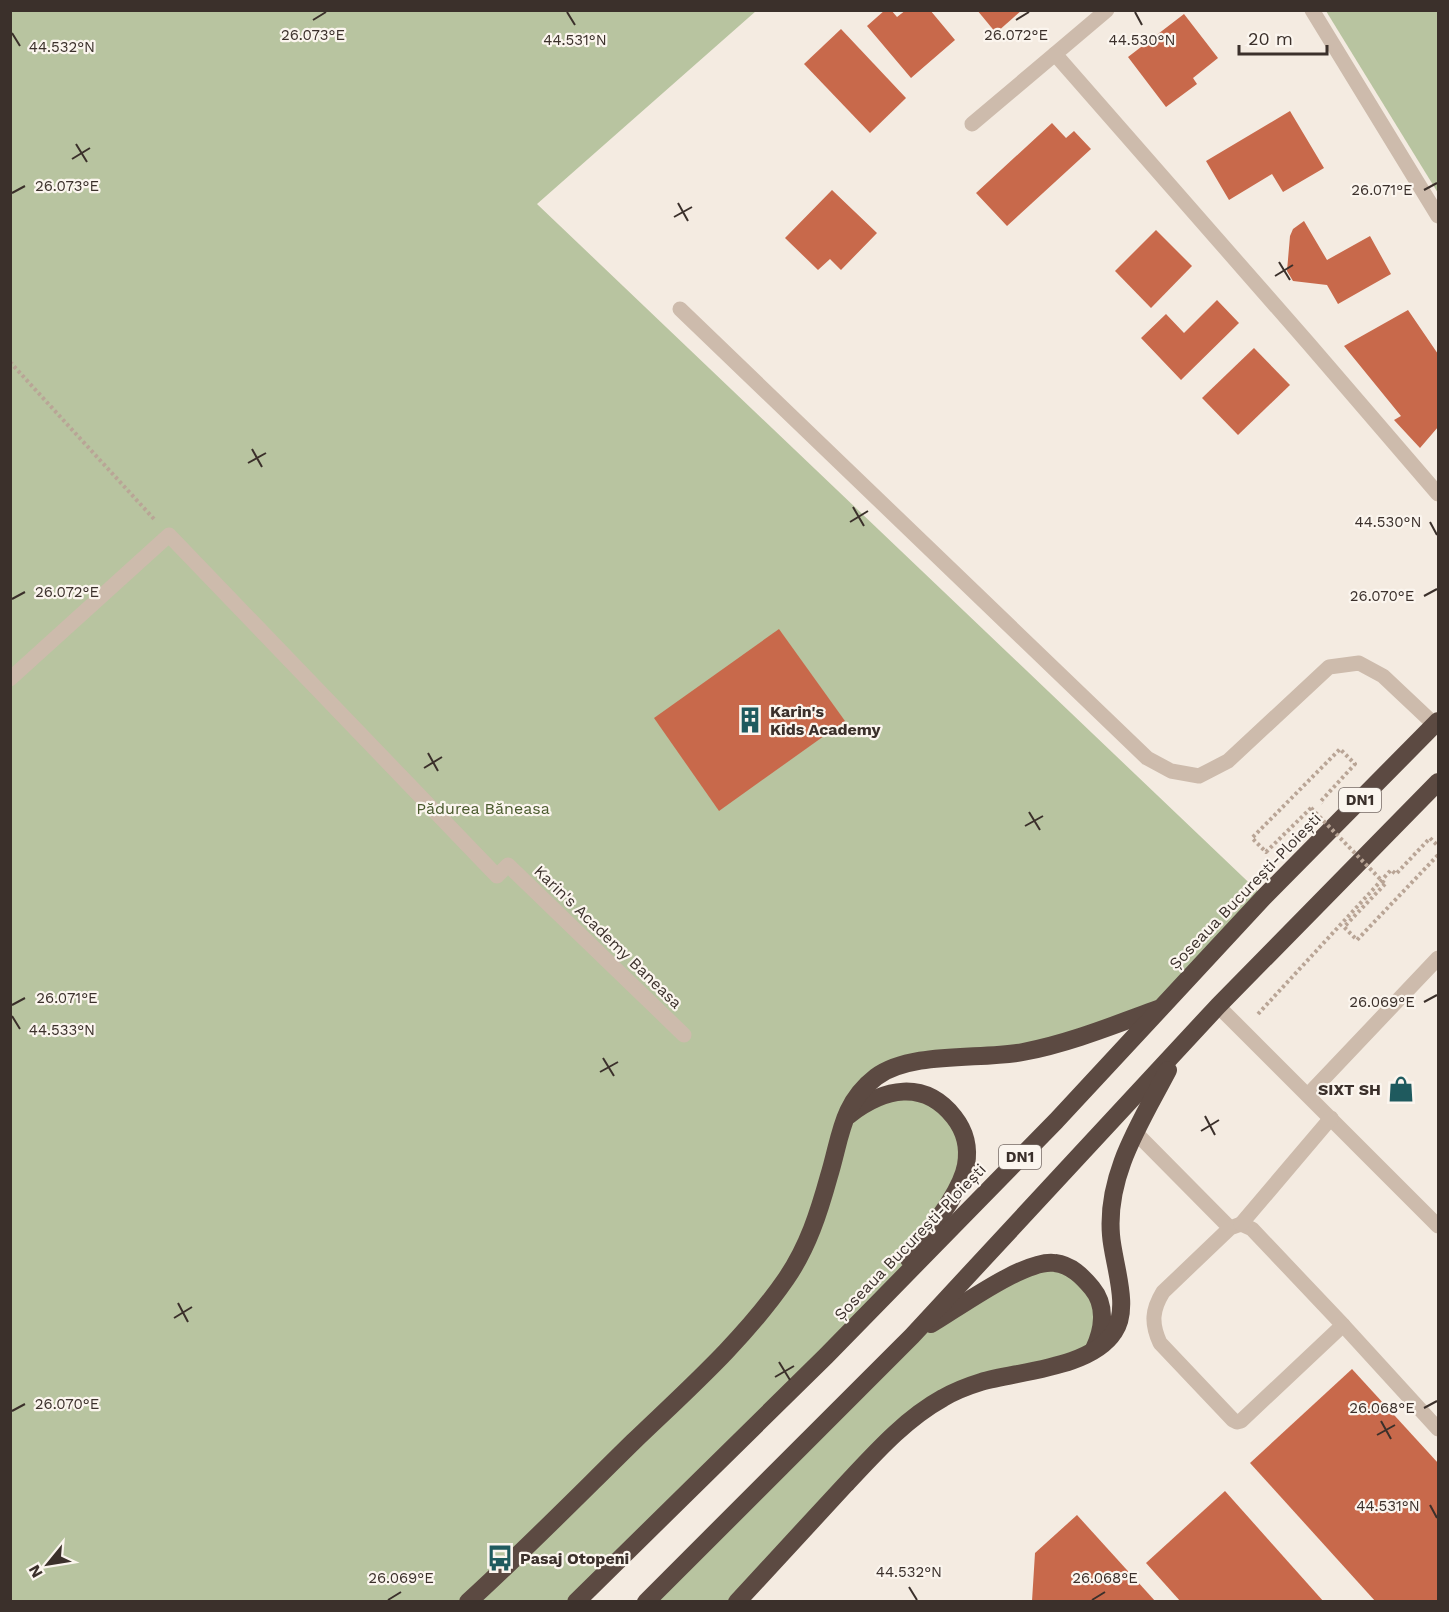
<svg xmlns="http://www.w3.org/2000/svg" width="1449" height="1612" font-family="'Work Sans',sans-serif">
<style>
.green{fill:#b8c4a0}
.building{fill:#c8694b}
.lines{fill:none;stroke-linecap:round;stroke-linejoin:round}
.path{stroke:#b9a596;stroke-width:4;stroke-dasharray:3 3;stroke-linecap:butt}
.minor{stroke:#cdbbac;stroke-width:15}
.highway{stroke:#5c4a42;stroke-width:18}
.path-bridge{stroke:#b9a596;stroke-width:4;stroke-dasharray:3 3;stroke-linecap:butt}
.ticks{fill:none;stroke:#3b302b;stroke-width:2}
.labels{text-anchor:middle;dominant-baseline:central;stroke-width:4.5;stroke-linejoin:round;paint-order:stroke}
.shield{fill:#fbf5ee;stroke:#756b66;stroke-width:1.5}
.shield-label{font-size:15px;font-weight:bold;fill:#3b302b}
.poi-label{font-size:16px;font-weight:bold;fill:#3b302b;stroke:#fbf5ee;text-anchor:start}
.park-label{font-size:16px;fill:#4a5a2e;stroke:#fbf5ee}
.street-label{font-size:16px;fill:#3b302b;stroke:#fbf5ee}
.ticks-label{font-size:15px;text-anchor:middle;fill:#3b302b;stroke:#fbf5ee;stroke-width:4.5;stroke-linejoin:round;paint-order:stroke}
</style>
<rect width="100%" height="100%" fill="#f4ebe1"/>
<g class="green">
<polygon points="11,11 756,11 537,204 1264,897 1160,1008 1071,1040 915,1061 862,1089 915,1092 958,1123 962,1177 877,1303 576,1601 11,1602"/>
<polygon points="1326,11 1438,11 1438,193"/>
<polygon points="1054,1262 1095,1292 1093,1350 945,1396 737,1601 646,1602 912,1336"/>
</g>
<g class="building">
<polygon points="885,10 891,10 897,17 906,10 930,10 955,40 911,78 867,26"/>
<polygon points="977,10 1022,10 996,33"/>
<polygon points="1184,14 1218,58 1193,78 1197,84 1166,107 1128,57"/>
<polygon points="841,29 906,98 870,133 804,64"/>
<polygon points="1290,111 1324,168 1283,192 1272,174 1229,200 1206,161"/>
<polygon points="1052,123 1066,138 1074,131 1091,149 1007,226 976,193"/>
<polygon points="832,190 877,233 841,270 830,259 818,270 785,238"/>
<polygon points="1304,221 1327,260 1370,236 1391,274 1338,304 1327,285 1293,281 1287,271 1290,236 1293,229"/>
<polygon points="1156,230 1192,266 1151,308 1115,271"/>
<polygon points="1217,300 1239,323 1181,380 1141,338 1166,314 1184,333"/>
<polygon points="1408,310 1438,354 1438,427 1420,448 1394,420 1401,416 1344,346"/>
<polygon points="1254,348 1290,385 1238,435 1202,398"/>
<polygon points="779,629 845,721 719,811 654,718"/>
<polygon points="1352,1369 1438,1463 1438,1602 1376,1602 1250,1463"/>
<polygon points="1225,1491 1324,1602 1181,1602 1146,1563"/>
<polygon points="1077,1515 1156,1602 1032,1601 1035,1553"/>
</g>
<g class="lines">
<g class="path">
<polyline points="10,362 154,519"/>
<polyline points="1311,808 1266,852 1252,838 1340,749 1355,764 1321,801 1323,803"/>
<polyline points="1385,884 1344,927 1357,940 1438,855"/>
<polyline points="1258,1014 1391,870 1396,874 1430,838 1438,846"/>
</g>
<g class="minor">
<polyline points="1107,10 1055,54 1309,344 1438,494"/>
<polyline points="1312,10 1438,216"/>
<polyline points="972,124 1055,54"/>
<polyline points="680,309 1147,758 1171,771 1199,776 1228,761 1329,667 1359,663 1383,676 1435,725"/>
<polyline points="10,679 169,535 497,876 508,865 684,1035"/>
<polyline points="1218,1006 1438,1226"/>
<polyline points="1308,1095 1438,958"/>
<path d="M1135,1132L1230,1228L1241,1224L1252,1229L1343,1325L1241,1421L1237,1422L1233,1420L1160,1343C1151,1323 1152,1310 1163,1292L1230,1228"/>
<polyline points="1241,1224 1331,1118"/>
<polyline points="1343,1325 1438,1429"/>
</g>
<g class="highway">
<path d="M849,1115C884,1088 924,1079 954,1117C965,1131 969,1148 966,1165C961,1194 926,1234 909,1259"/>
<path d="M931,1324C957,1309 1026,1258 1055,1263C1071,1265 1082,1276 1092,1288C1107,1306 1103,1330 1094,1349"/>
<path d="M468,1602C525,1550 578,1496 633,1442C686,1391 744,1340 786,1279C808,1247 819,1212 829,1176C841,1137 841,1104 876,1077C911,1051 980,1060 1023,1052C1070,1043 1114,1025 1158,1009"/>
<polyline points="576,1602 826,1356 1056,1121 1264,897 1438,721"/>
<polyline points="646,1602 912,1336 1218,1006 1438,782"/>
<path d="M737,1602C773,1563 809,1524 845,1485C875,1453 905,1419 943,1398C955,1391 968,1386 981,1382C1019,1371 1091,1368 1114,1332C1131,1308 1113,1263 1111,1235C1106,1174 1141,1122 1168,1070"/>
</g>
<polyline class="path-bridge" points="1311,808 1385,884"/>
</g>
<path class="ticks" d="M567,12L575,25M1135,12L1142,25M313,20L326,12M1016,20L1029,12M12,33L20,46M76,144L87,162M72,159L90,148M1424,190L1437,183M12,193L25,186M678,203L688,221M674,217L692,207M1279,262L1290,280M1275,276L1293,265M252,449L262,467M248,463L266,453M853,507L864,526M850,522L868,511M1430,522L1437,535M1424,596L1437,589M12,599L25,592M428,753L438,771M424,768L442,757M1029,812L1040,830M1025,826L1043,816M1424,1002L1437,995M12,1005L25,998M12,1016L20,1029M603,1058L614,1076M600,1072L618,1062M1205,1116L1215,1135M1201,1131L1219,1120M178,1303L188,1322M174,1318L192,1307M779,1362L790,1380M775,1377L794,1366M1424,1408L1437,1401M12,1411L25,1404M1381,1421L1391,1439M1377,1435L1395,1425M1430,1505L1437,1518M909,1587L917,1600M388,1600L401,1592M1092,1600L1105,1592"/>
<defs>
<g id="building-bare" transform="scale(2.07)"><path d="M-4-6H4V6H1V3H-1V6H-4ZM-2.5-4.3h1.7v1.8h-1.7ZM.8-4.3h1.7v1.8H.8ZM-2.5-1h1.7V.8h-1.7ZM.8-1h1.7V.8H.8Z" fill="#1f5a5e" stroke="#fbf5ee" stroke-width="2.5" paint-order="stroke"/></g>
<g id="shop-bare" transform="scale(2.07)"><path d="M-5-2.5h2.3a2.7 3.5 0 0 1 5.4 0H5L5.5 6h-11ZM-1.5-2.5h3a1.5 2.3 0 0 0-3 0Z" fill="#1f5a5e" stroke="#fbf5ee" stroke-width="2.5" paint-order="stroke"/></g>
<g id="bus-bare" transform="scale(2.07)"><path d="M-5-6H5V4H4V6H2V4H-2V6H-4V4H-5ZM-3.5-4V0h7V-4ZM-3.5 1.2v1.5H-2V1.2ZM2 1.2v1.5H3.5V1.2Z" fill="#1f5a5e" stroke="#fbf5ee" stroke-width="2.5" paint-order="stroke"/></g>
</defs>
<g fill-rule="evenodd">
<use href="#building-bare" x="750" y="720"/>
<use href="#shop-bare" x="1401" y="1089"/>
<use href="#bus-bare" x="500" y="1558"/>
</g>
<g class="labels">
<g class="shield">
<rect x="1339" y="788" width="42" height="24" rx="4.5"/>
<rect x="999" y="1145" width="42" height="24" rx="4.5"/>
</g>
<g class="shield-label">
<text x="1360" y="800">DN1</text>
<text x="1020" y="1157">DN1</text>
</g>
<g class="poi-label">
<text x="770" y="711">Karin's<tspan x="770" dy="18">Kids Academy</tspan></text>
<text x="1381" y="1089" text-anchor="end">SIXT SH</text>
<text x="520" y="1558">Pasaj Otopeni</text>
</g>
<g class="park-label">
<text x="483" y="808">Pădurea Băneasa</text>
</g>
<g class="street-label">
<text transform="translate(1245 891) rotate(-46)">Șoseaua București-Ploiești</text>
<text transform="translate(608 937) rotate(44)">Karin's Academy Baneasa</text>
<text transform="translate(910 1242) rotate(-46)">Șoseaua București-Ploiești</text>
</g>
</g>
<g class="ticks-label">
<text x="313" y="40">26.073°E</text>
<text x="1016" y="40">26.072°E</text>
<text x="575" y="45">44.531°N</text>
<text x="1142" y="45">44.530°N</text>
<text x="62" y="52">44.532°N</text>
<text x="67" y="191">26.073°E</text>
<text x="1382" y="195">26.071°E</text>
<text x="1388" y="527">44.530°N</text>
<text x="67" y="597">26.072°E</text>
<text x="1382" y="601">26.070°E</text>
<text x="67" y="1003">26.071°E</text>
<text x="1382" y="1007">26.069°E</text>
<text x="62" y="1035">44.533°N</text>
<text x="67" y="1409">26.070°E</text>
<text x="1382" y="1413">26.068°E</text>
<text x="1388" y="1511">44.531°N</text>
<text x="909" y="1577">44.532°N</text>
<text x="401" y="1583">26.069°E</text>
<text x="1105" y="1583">26.068°E</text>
</g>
<rect width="1449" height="1612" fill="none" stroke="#3b302b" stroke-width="24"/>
<g transform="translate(48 1564) rotate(240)" stroke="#fbf5ee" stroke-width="4.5" paint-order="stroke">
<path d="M0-4.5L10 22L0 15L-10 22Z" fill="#3b302b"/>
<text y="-9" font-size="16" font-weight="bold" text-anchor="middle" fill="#3b302b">N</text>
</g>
<path d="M1239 45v9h88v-9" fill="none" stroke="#3b302b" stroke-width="3"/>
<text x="1248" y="45" font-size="18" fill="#3b302b" stroke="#fbf5ee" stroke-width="4.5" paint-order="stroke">20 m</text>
</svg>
